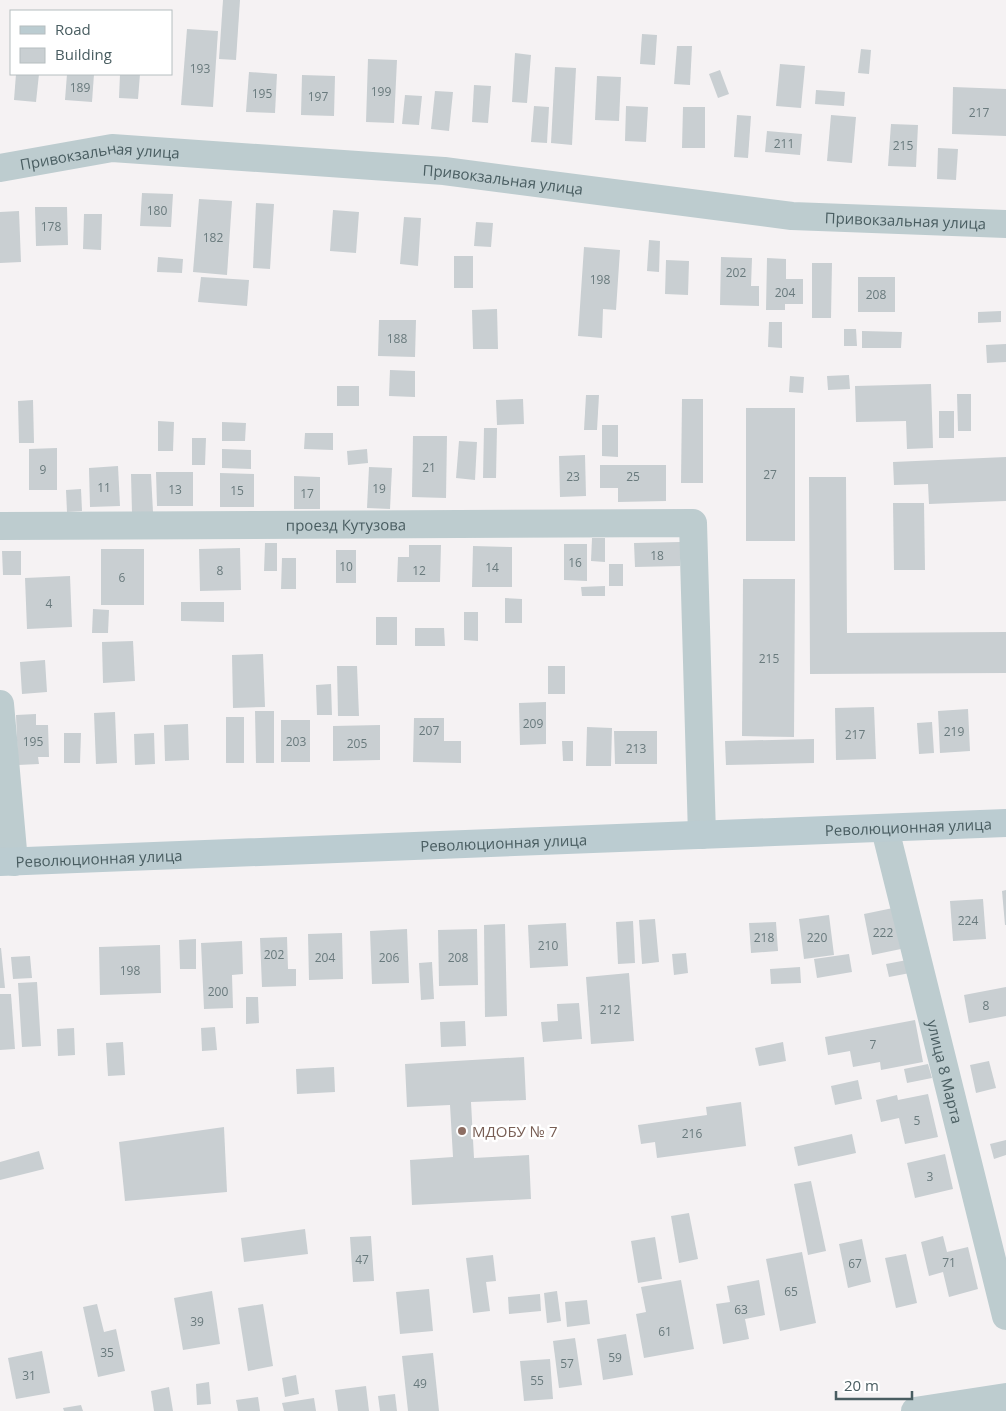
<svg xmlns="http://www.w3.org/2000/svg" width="1006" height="1411" font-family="'Open Sans',sans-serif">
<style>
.building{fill:#c9cfd2}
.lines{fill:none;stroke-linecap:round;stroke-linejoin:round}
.street{stroke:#bdcccf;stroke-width:28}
.secondary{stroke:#bbccd1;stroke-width:28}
.education-dot{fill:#8d6e63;stroke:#fff;stroke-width:2}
.labels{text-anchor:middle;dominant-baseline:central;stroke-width:5;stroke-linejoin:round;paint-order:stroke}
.number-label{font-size:12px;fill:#697a7d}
.street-label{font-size:15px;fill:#495d61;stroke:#fff}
.education-label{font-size:15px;fill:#785e54;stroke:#fff;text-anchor:start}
</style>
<rect width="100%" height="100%" fill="#f5f2f3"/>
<g class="building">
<polygon points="223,0 240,0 236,60 219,59"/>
<polygon points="187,29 218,31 213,107 181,105"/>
<polygon points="642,34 657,35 655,65 640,64"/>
<polygon points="677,46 692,46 690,85 674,84"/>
<polygon points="861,49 871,50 869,74 858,73"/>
<polygon points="515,53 531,55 527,103 512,102"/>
<polygon points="368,59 397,60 394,123 366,122"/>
<polygon points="780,64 805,66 801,108 776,106"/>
<polygon points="555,67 576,68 572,145 551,143"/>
<polygon points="720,70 729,94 718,98 709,74"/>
<polygon points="249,72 277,74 275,113 246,112"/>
<polygon points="16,74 39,74 36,102 14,100"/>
<polygon points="67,74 94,74 92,102 65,100"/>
<polygon points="120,74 140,74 138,99 119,98"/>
<polygon points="302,75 335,76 334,116 301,115"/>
<polygon points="597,76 621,77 619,121 595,120"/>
<polygon points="474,85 491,86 488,123 472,122"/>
<polygon points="953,87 1006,89 1006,136 952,134"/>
<polygon points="816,90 845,92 844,106 815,104"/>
<polygon points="435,91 453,92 449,131 431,129"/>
<polygon points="405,95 422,96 419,125 402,124"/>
<polygon points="534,106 549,107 547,143 531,142"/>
<polygon points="626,106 648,107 646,142 625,141"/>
<polygon points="683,107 705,107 705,148 682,148"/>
<polygon points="737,115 751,116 748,158 734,157"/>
<polygon points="831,115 856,117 852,163 827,161"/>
<polygon points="891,124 918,125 916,167 888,166"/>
<polygon points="767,131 802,134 800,155 765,152"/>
<polygon points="938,148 958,149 956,180 937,179"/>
<polygon points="142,193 173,194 171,227 140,226"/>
<polygon points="199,199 232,201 227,275 193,272"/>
<polygon points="256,203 274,204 270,269 253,268"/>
<polygon points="35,207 67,207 68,245 36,246"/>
<polygon points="333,210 359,212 356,253 330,251"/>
<polygon points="19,211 21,262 0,263 0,212"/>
<polygon points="84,214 102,214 101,250 83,249"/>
<polygon points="404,217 421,218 418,266 400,264"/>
<polygon points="476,222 493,223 491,247 474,246"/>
<polygon points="649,240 660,241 659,272 647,271"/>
<polygon points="584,247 620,250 616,310 603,309 602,338 578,336"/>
<rect x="454" y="256" width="19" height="32"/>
<polygon points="158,257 183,259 182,273 157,272"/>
<polygon points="721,257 752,258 751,286 759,286 759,306 720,305"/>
<polygon points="767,258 786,259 786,279 803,279 803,304 785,304 785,310 766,310"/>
<polygon points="666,260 689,261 688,295 665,294"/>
<polygon points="812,263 832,263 831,318 812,318"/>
<polygon points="201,277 249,280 247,306 198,302"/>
<rect x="858" y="277" width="37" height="35"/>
<polygon points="497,309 498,349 473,349 472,310"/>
<polygon points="1001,311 1001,322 978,323 978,312"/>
<polygon points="379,320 416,320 415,357 378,356"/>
<polygon points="769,322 782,322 782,348 768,347"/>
<polygon points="844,329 856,329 857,346 844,346"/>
<polygon points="862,331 902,332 901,348 862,348"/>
<polygon points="1006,344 1006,362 987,363 986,345"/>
<polygon points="390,370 415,371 415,397 389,396"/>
<polygon points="849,375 850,389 828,390 827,376"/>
<polygon points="790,376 804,377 803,393 789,392"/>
<polygon points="931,384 933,448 907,449 906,421 856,422 855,386"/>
<rect x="337" y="386" width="22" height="20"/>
<polygon points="957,394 971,394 971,431 958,431"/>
<polygon points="586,395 599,395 597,430 584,430"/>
<polygon points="523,399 524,424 497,425 496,400"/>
<polygon points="682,399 703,399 703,483 681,483"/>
<polygon points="33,400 34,443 19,443 18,401"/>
<rect x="746" y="408" width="49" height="133"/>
<rect x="939" y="411" width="15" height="27"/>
<polygon points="158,421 174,422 173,451 158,451"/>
<polygon points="222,422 246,423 245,441 222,441"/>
<polygon points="602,425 618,425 618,457 602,456"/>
<polygon points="484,428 497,428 496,478 483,478"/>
<polygon points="305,433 333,433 333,450 304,449"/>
<polygon points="413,436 447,436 446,498 412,497"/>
<polygon points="192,438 206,438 205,465 192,465"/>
<polygon points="459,441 477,442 475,480 456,478"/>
<polygon points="57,448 57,490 29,490 29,449"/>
<polygon points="222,449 251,450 251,469 222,468"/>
<polygon points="367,449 368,463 348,465 347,451"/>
<polygon points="585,455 586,496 560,497 559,456"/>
<polygon points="1006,457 1006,501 929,504 928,484 894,485 893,462"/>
<polygon points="600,465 666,465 666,501 618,502 618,488 600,488"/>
<polygon points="118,466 120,506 90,507 89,468"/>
<polygon points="369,467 392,468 390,509 367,508"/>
<polygon points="156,472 193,472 193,506 157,506"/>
<polygon points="220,473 254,474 254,507 220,507"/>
<polygon points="131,474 151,474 153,512 132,513"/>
<polygon points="294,476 320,477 320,509 294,509"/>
<polygon points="809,477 846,477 847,633 1006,632 1006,673 810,674"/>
<polygon points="81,489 82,511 67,512 66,490"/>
<polygon points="893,503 924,503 925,570 894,570"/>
<polygon points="592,538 605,538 605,562 591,561"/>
<polygon points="680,542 680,566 635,567 634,543"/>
<polygon points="265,543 277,543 277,571 264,571"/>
<polygon points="564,544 587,544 587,581 564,580"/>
<polygon points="409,545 441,545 440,582 397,582 398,557 409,557"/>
<polygon points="473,546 512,547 512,587 472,587"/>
<polygon points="240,548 241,590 200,591 199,549"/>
<rect x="101" y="549" width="43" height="56"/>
<rect x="336" y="550" width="20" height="33"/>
<polygon points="2,551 21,551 21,575 3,575"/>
<polygon points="282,558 296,558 296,589 281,589"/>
<rect x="609" y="564" width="14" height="22"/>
<polygon points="70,576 72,627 27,629 25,578"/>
<polygon points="743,579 795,579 794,737 742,736"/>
<polygon points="605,586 605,596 582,596 581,587"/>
<polygon points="505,598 522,599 522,623 505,623"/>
<polygon points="181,602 224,602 224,622 181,621"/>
<polygon points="93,609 109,610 108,633 92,633"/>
<polygon points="464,612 478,612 478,641 464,640"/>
<rect x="376" y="617" width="21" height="28"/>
<polygon points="415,628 444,628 445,646 415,646"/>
<polygon points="133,641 135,681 103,683 102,642"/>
<polygon points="263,654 265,707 233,708 232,655"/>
<polygon points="45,660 47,692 22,694 20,662"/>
<polygon points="337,666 357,666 359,716 338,716"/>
<rect x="548" y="666" width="17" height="28"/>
<polygon points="331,684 332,715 317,715 316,685"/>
<polygon points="546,702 546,744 520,745 519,703"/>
<polygon points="874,707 876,759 836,760 835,708"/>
<polygon points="968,709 970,751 940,753 938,711"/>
<polygon points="255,711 274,711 274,763 256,763"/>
<polygon points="115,712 117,763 96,764 94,713"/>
<polygon points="36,714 36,725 48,725 49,757 38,757 39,764 18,765 16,715"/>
<rect x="226" y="717" width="18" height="46"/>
<polygon points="414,718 444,718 444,741 461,741 461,763 413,762"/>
<rect x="281" y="720" width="29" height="42"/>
<polygon points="932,722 934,753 919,754 917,723"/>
<polygon points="188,724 189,760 165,761 164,725"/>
<polygon points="380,725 380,760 333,761 333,726"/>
<polygon points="587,727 612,728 611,766 586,766"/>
<polygon points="614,731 657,731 657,764 615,764"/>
<polygon points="64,733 81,733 80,763 64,763"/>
<polygon points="154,733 155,764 135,765 134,734"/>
<polygon points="814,739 814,763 726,765 725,741"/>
<polygon points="562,741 573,741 573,761 563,761"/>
<polygon points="1006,890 1006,925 1005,925 1002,891"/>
<polygon points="983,899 986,939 953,941 950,901"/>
<polygon points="893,908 901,949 872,955 864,914"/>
<polygon points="829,915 834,955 804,959 799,919"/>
<polygon points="655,919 659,962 642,964 639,920"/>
<polygon points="633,921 635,963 618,964 616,922"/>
<polygon points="776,922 778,951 751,953 749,923"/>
<polygon points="566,923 568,966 530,968 528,925"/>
<polygon points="505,924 507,1016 485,1017 484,925"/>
<polygon points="407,929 409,983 372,984 370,931"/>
<polygon points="477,929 478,985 439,986 438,930"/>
<polygon points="342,933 343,979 309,980 308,934"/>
<polygon points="287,937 288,969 296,969 296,986 262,987 260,938"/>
<polygon points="196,939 196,969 180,969 179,940"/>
<polygon points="242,941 243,974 232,975 233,1008 204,1009 201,943"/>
<polygon points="160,945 161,993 100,995 99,947"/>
<polygon points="0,948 1,948 5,988 0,988"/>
<polygon points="686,953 688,973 674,975 672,954"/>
<polygon points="849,954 852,972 817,978 814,959"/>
<polygon points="30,956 32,978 13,979 11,957"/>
<polygon points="907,960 910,973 889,977 886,964"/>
<polygon points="432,962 434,999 421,1000 419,963"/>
<polygon points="800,967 801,983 771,984 770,969"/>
<polygon points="629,973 634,1041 591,1044 586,977"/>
<polygon points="37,982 41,1046 22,1047 18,983"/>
<polygon points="1006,987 1006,1016 969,1023 964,995"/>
<polygon points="0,994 11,994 15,1049 0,1050"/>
<polygon points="246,997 258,997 259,1023 246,1024"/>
<polygon points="579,1003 582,1039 543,1042 541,1022 558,1021 557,1004"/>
<polygon points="915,1020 923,1062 881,1070 880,1062 853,1067 850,1051 828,1055 825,1037"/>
<polygon points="465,1021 466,1046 441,1047 440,1022"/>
<polygon points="215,1027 217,1050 202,1051 201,1028"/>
<polygon points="74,1028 75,1055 58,1056 57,1029"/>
<polygon points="123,1042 125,1075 108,1076 106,1043"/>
<polygon points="783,1042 786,1061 759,1066 755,1048"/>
<polygon points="524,1057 526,1100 471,1102 474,1158 529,1155 531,1199 412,1205 410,1160 453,1157 450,1105 407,1107 405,1064"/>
<polygon points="989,1061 996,1088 976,1093 970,1065"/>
<polygon points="928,1064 932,1078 907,1083 904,1069"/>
<polygon points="334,1067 335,1092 297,1094 296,1069"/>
<polygon points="858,1080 862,1099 835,1105 831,1086"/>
<polygon points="928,1094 938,1137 905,1144 899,1118 881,1122 876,1100 897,1095 898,1100"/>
<polygon points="741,1102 746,1146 657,1158 655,1142 641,1144 638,1125 707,1115 706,1107"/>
<polygon points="224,1127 227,1192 125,1201 119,1142"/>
<polygon points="852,1134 856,1153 798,1166 794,1147"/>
<polygon points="1006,1140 1006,1155 994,1159 990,1144"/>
<polygon points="39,1151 44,1169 0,1180 0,1162"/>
<polygon points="945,1154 953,1189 915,1198 907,1163"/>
<polygon points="811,1181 826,1251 808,1255 794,1184"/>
<polygon points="689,1213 698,1259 679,1263 671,1216"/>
<polygon points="305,1229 308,1254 244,1262 241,1238"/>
<polygon points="371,1236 374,1281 353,1282 350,1237"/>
<polygon points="943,1236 947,1252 968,1247 978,1289 949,1297 943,1272 929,1276 921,1242"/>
<polygon points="655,1237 662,1279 638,1283 631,1241"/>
<polygon points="862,1239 871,1282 848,1288 839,1244"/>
<polygon points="802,1252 816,1323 780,1331 766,1259"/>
<polygon points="906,1254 917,1303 896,1308 885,1258"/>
<polygon points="493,1255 496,1281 486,1282 490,1311 473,1313 466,1258"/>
<polygon points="681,1280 694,1349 644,1358 636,1314 646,1312 641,1287"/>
<polygon points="759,1280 765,1315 745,1319 749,1339 723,1344 716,1304 730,1302 727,1286"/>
<polygon points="429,1289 433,1331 400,1334 396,1292"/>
<polygon points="212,1291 220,1344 183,1350 174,1298"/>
<polygon points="557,1291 561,1321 547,1323 544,1293"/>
<polygon points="540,1294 541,1311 509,1314 508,1297"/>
<polygon points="587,1300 590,1324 567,1327 565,1302"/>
<polygon points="97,1304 104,1332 116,1329 125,1371 98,1377 83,1307"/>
<polygon points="263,1304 273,1366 248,1371 238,1308"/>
<polygon points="626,1334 633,1375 603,1380 597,1339"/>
<polygon points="575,1338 582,1385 559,1388 553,1341"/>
<polygon points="42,1351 50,1393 16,1399 8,1358"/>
<polygon points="433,1353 439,1411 408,1411 402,1356"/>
<polygon points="550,1359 553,1399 524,1401 520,1361"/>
<polygon points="296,1375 299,1394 285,1397 282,1378"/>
<polygon points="209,1382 211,1404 197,1405 196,1384"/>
<polygon points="366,1386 369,1411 338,1411 335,1390"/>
<polygon points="169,1387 173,1411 154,1411 151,1391"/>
<polygon points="395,1394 397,1411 380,1411 378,1396"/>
<polygon points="258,1397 260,1411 238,1411 236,1400"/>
<polygon points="314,1398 316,1411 284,1411 282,1403"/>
<polygon points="81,1405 83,1411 64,1411 63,1408"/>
</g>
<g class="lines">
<g class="street">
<path id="s1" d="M0,168L112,148L444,171L792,216L1006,224"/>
<path id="s2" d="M0,526L693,523L702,835"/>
<polyline points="0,704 14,862"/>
<path id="s3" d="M885,829L1006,1316"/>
<polyline points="915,1411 1006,1397"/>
</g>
<path class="secondary" id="s4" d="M0,862L1006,823"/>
</g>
<circle class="education-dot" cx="462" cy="1131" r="5"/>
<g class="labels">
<g class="number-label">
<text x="200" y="68">193</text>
<text x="80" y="87">189</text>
<text x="381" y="91">199</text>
<text x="262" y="93">195</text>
<text x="318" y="96">197</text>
<text x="979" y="112">217</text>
<text x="784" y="143">211</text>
<text x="903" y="145">215</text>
<text x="157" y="210">180</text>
<text x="51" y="226">178</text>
<text x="213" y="237">182</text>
<text x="736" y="272">202</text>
<text x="600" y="279">198</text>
<text x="785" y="292">204</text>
<text x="876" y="294">208</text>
<text x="397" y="338">188</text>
<text x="429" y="467">21</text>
<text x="43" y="469">9</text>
<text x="770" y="474">27</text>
<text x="573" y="476">23</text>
<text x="633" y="476">25</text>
<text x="104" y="487">11</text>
<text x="379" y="488">19</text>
<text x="175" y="489">13</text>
<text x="237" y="490">15</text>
<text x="307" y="493">17</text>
<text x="657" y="555">18</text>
<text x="575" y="562">16</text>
<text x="346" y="566">10</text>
<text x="492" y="567">14</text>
<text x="220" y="570">8</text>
<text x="419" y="570">12</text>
<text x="122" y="577">6</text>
<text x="49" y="603">4</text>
<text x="769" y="658">215</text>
<text x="533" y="723">209</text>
<text x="429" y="730">207</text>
<text x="954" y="731">219</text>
<text x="855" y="734">217</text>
<text x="33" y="741">195</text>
<text x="296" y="741">203</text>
<text x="357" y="743">205</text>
<text x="636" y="748">213</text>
<text x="968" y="920">224</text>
<text x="883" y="932">222</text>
<text x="764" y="937">218</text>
<text x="817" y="937">220</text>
<text x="548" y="945">210</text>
<text x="274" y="954">202</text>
<text x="325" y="957">204</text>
<text x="389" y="957">206</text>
<text x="458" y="957">208</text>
<text x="130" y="970">198</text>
<text x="218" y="991">200</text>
<text x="986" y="1005">8</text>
<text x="610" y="1009">212</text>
<text x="873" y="1044">7</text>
<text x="917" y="1120">5</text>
<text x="692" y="1133">216</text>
<text x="930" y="1176">3</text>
<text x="362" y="1259">47</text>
<text x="949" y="1262">71</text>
<text x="855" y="1263">67</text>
<text x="791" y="1291">65</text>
<text x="741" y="1309">63</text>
<text x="197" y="1321">39</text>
<text x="665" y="1331">61</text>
<text x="107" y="1352">35</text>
<text x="615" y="1357">59</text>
<text x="567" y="1363">57</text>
<text x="29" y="1375">31</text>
<text x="537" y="1380">55</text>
<text x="420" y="1383">49</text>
</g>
<g class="street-label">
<text stroke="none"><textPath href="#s1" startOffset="101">Привокзальная улица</textPath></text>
<text stroke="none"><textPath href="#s1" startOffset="506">Привокзальная улица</textPath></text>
<text stroke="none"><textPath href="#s1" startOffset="911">Привокзальная улица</textPath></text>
<text stroke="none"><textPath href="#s2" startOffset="346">проезд Кутузова</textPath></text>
<text stroke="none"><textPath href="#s4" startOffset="909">Революционная улица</textPath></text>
<text stroke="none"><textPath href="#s4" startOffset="504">Революционная улица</textPath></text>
<text stroke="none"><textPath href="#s4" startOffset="99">Революционная улица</textPath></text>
<text stroke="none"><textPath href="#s3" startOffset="250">улица 8 Марта</textPath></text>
</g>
<g class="education-label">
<text x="472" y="1131">МДОБУ № 7</text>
</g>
</g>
<rect x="10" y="10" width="162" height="65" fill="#ffffff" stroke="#b6bec0"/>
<rect x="20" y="26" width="25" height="8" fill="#bbccd1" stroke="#b6bec0"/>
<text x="55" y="35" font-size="15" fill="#495d61">Road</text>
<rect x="20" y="48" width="25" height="15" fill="#c9cfd2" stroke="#b6bec0"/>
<text x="55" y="60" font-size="15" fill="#495d61">Building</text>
<path d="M836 1391v8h76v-8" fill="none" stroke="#495d61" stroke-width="2.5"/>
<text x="844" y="1391" font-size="15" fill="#495d61" stroke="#ffffff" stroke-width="4" paint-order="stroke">20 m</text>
</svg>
